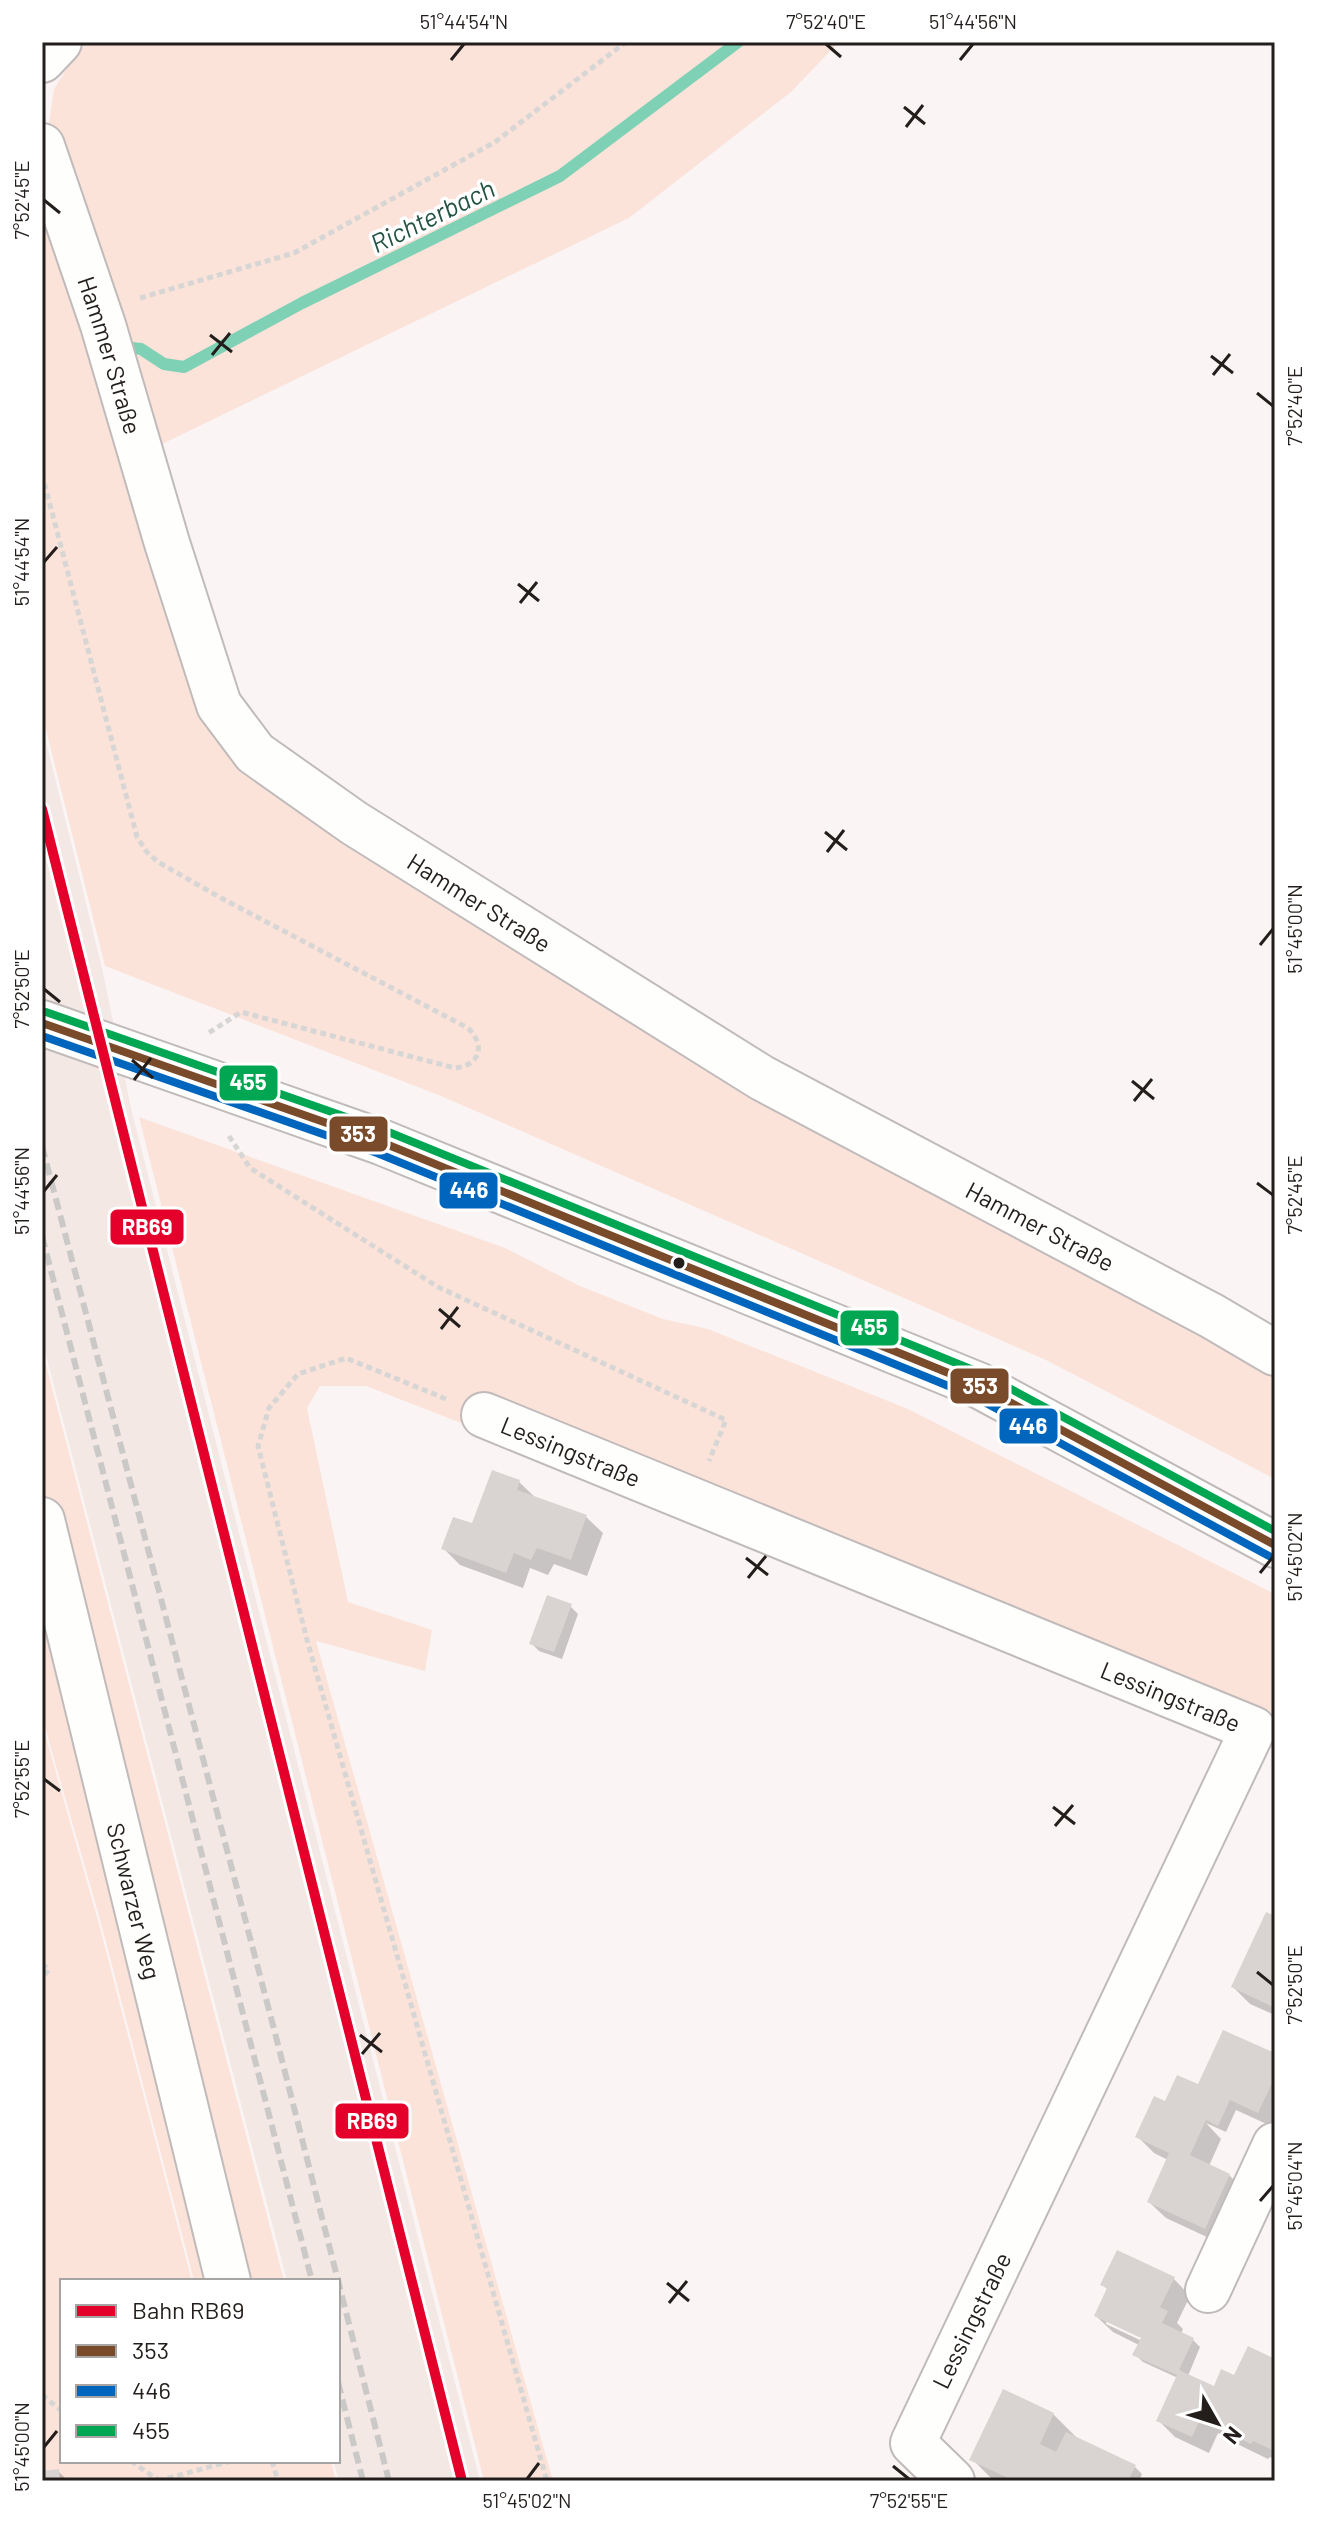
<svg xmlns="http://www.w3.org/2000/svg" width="1317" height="2523" font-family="Barlow,sans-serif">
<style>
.built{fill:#f3e8e3}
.green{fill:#fbe3da}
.shadow{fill:#0003;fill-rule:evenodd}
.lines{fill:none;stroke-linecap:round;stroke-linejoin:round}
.stream{stroke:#7fd1b6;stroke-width:12}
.building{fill:#d9d4d2}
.minor-casing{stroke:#c0bbba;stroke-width:48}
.major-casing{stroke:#c0bbba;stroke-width:48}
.path{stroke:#d7d6d5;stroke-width:5;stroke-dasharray:6 4;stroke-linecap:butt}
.minor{stroke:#fefefd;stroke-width:44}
.major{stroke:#fefefd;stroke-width:44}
.rail{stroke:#cac9c8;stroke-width:6;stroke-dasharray:12 6;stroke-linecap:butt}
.bus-1-casing{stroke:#fff;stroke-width:14}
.bus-2-casing{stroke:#fff;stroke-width:14}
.bus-3-casing{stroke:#fff;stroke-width:14}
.bus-1{stroke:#7a4b2a;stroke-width:8}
.bus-2{stroke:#0065bd;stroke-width:8}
.bus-3{stroke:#00a651;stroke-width:8}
.rail-1-casing{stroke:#fff;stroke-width:16}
.rail-1{stroke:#e4002b;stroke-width:10}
.ticks{fill:none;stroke:#231e1c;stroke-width:3}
.bus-dot{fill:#231e1c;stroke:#fff;stroke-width:3}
.labels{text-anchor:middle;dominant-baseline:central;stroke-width:7;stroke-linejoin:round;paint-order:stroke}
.street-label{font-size:24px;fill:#231e1c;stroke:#fff}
.water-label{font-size:26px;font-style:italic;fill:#215242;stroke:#fff}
.line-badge{stroke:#fff;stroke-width:3}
.badge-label{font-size:22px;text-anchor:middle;font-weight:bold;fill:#fff}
.neatline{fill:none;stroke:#231e1c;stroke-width:3}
.ticks-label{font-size:20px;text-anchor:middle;fill:#231e1c}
</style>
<rect width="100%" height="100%" fill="#faf5f4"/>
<polygon class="built" points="42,725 102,968 131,1108 480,2481 339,2481 333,2461 338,2461 338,2281 287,2281 42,1340"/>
<g class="green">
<polygon points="87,42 839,42 791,92 629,218 154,448 49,123 54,89 74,57"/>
<polygon points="42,190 248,764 1275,1368 1275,1479 1046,1360 441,1096 105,966 42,714"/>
<polygon points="139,1117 505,1248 580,1286 663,1319 708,1329 908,1409 1275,1594 1275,1750 646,1495 366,1386 320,1386 307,1408 348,1602 432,1630 425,1671 316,1641 553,2481 484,2481"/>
<polygon points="42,1349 284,2281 194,2281 101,1923 42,1717"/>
<polygon points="42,1723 99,1924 192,2281 62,2281 62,2461 331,2461 336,2481 42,2481"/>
</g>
<g class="shadow">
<polygon points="519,1482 537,1499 586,1517 603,1533 587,1576 554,1564 548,1575 530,1568 523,1588 460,1565 443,1548 473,1526"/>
<polygon points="570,1606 578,1614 562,1659 539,1651 531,1643"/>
<polygon points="1275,1918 1275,2015 1250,2004 1233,1987"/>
<polygon points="1275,2056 1275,2128 1236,2110 1226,2132 1206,2123 1221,2139 1209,2166 1229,2175 1246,2192 1222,2244 1166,2218 1149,2202 1168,2160 1154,2153 1137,2136 1174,2107"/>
<path d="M1174,2279L1190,2296L1177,2323L1183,2329L1181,2334L1192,2339L1200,2347L1188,2376L1215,2389L1275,2361V2459L1270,2457L1268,2459L1231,2441L1218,2433L1209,2453L1175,2437L1158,2420L1178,2378L1143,2362L1135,2354L1139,2345L1113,2332L1096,2316L1108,2290L1102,2284ZM1107,2320L1142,2337V2341L1106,2324Z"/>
<polygon points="1053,2414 1078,2439 1134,2466 1142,2474 1139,2481 994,2481 972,2459"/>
<polygon points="58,2471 68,2481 42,2481 42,2473"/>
</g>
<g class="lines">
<polyline class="stream" points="123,347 141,349 164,364 184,367 302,303 560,176 738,42"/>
</g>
<g class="building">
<polygon points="492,1470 520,1480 517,1490 587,1515 571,1560 537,1548 531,1560 514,1553 506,1573 441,1549 453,1517 472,1523"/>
<polygon points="547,1595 572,1604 554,1652 529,1644"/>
<polygon points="1266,1912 1275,1916 1275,2008 1231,1987"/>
<polygon points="1223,2030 1275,2053 1275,2077 1258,2113 1230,2100 1218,2126 1206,2120 1190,2155 1230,2174 1205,2229 1147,2202 1169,2153 1135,2137 1154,2096 1165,2101 1177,2075 1198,2084"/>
<polygon points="1117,2250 1175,2277 1160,2307 1168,2311 1162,2323 1194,2338 1179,2370 1214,2386 1221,2369 1234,2375 1248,2346 1275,2359 1275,2451 1253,2441 1251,2444 1212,2425 1213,2423 1201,2417 1192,2437 1156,2421 1177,2375 1132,2355 1141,2338 1094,2316 1107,2288 1100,2285"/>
<polygon points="1003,2389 1054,2413 1040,2444 1056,2452 1066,2432 1136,2465 1128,2481 1015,2481 969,2460"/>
<polygon points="59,2469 60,2481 42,2481 42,2471"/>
</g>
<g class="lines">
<g class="minor-casing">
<g id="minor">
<polyline points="42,60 59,42"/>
<path id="s1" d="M42,146L103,325L167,543L219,705L255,753L354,823L762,1078L1212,1316L1275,1353"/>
<path id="s2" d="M484,1415L1253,1729L913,2443L952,2481"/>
<path id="s3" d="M42,1520L228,2281"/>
<polyline points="1208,2290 1275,2145"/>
</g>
</g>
<g class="major-casing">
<polyline id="major" points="42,1023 381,1142 978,1385 1275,1545"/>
</g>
<g class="path">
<polyline points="140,298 294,253 495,142 626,42"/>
<path d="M42,474L137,837L146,851L158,862L221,898L468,1028C486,1046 480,1065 455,1068L241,1012L207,1034"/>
<polyline points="229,1136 250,1168 438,1287 726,1420 709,1461"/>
<polyline points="446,1399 346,1358 298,1374 269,1408 258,1446 307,1640 547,2481"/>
<polyline points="42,1964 49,1969 42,1979"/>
<polyline points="42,2395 62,2411"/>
<polyline points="131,2461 158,2480"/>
<polyline points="272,2461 278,2481"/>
<polyline points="158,2481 231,2461"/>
</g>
<use href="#minor" class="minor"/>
<use href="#major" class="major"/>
<g class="rail">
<polyline points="42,1146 274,2029 389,2481"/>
<polyline points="42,1236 312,2281"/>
<polyline points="338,2382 363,2481"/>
</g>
<g class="bus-1-casing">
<polyline id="bus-1" points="42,1023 381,1142 978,1385 1275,1545"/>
</g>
<g class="bus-2-casing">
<polyline id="bus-2" points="42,1036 377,1153 973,1396 1269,1556"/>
</g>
<g class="bus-3-casing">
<polyline id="bus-3" points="46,1012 386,1131 983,1374 1275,1531"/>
</g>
<use href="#bus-1" class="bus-1"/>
<use href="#bus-2" class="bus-2"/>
<use href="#bus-3" class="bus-3"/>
<g class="rail-1-casing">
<polyline id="rail-1" points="42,809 462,2481"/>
</g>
<use href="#rail-1" class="rail-1"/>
</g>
<path class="ticks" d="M826,44L841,57M451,60L464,44M960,60L973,44M904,107L925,124M906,127L923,105M44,200L60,213M210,335L232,352M212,355L230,333M1211,356L1233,373M1213,375L1230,354M1257,393L1273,406M44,562L57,547M518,584L539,601M520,603L537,582M825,832L847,850M827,852L844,830M1260,945L1273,929M44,989L60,1002M132,1060L153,1078M134,1080L151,1058M1132,1081L1154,1099M1134,1101L1152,1079M1257,1183L1273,1195M44,1191L57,1175M439,1309L460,1327M441,1329L458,1307M746,1558L768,1575M1260,1573L1273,1557M748,1578L766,1556M44,1779L60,1791M1053,1807L1075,1824M1055,1826L1073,1805M1257,1972L1273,1985M360,2035L382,2052M362,2054L380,2033M1260,2201L1273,2186M667,2283L689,2301M669,2303L687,2281M44,2447L57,2431M893,2466L909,2479M527,2479L539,2463"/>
<circle class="bus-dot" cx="679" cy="1263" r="7"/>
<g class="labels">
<g class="street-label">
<text stroke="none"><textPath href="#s1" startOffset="220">Hammer Straße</textPath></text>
<text stroke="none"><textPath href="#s1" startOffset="916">Hammer Straße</textPath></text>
<text stroke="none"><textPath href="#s1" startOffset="1564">Hammer Straße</textPath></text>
<text stroke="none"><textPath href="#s2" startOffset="94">Lessingstraße</textPath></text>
<text stroke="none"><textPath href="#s2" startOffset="742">Lessingstraße</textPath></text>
<text stroke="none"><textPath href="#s3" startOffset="392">Schwarzer Weg</textPath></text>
<text transform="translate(971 2320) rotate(-64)">Lessingstraße</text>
</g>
<g class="water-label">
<text transform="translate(432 215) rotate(-26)">Richterbach</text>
</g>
</g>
<g class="line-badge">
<rect x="218" y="1064" width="61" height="38" rx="8" fill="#00a651"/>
<rect x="328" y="1115" width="61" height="38" rx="8" fill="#7a4b2a"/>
<rect x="438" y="1171" width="61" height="39" rx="8" fill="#0065bd"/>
<rect x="109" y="1208" width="76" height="38" rx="8" fill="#e4002b"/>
<rect x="839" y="1309" width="61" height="38" rx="8" fill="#00a651"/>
<rect x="949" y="1367" width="61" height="38" rx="8" fill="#7a4b2a"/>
<rect x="998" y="1407" width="61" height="38" rx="8" fill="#0065bd"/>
<rect x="334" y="2102" width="76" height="38" rx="8" fill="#e4002b"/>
</g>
<g class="badge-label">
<text x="248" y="1090">455</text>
<text x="358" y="1142">353</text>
<text x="469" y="1198">446</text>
<text x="147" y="1235">RB69</text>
<text x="869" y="1335">455</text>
<text x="980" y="1394">353</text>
<text x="1028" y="1434">446</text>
<text x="372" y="2129">RB69</text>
</g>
<rect width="1317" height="2523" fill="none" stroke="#ffffff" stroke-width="88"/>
<rect x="60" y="2279" width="280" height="184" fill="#ffffff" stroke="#a7a5a4" stroke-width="2"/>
<rect x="76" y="2305" width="40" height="12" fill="#e4002b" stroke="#a7a5a4" stroke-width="2"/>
<text x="132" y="2319" font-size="24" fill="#231e1c">Bahn RB69</text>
<rect x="76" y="2345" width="40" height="12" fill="#7a4b2a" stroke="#a7a5a4" stroke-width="2"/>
<text x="132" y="2359" font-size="24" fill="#231e1c">353</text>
<rect x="76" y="2385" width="40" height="12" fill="#0065bd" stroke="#a7a5a4" stroke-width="2"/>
<text x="132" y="2399" font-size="24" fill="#231e1c">446</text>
<rect x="76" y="2425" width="40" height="12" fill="#00a651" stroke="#a7a5a4" stroke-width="2"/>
<text x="132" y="2439" font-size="24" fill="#231e1c">455</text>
<g transform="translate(1217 2423) rotate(129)" stroke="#ffffff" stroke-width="6" paint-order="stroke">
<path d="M0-6L14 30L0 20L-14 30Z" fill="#231e1c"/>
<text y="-12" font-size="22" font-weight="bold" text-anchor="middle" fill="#231e1c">N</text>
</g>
<rect x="44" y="44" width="1229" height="2435" class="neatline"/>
<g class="ticks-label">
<text x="464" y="29">51°44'54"N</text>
<text x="826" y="29">7°52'40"E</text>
<text x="973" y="29">51°44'56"N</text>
<text transform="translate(22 200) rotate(-90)" y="7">7°52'45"E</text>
<text transform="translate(1295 406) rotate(-90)" y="7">7°52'40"E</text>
<text transform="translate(22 562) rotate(-90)" y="7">51°44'54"N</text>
<text transform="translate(1295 929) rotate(-90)" y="7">51°45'00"N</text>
<text transform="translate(22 989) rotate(-90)" y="7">7°52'50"E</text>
<text transform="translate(22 1191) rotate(-90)" y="7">51°44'56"N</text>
<text transform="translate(1295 1195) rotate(-90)" y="7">7°52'45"E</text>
<text transform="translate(1295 1557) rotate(-90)" y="7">51°45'02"N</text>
<text transform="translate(22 1779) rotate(-90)" y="7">7°52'55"E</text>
<text transform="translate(1295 1985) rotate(-90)" y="7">7°52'50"E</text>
<text transform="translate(1295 2186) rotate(-90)" y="7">51°45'04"N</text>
<text transform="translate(22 2447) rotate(-90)" y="7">51°45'00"N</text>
<text x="527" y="2508">51°45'02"N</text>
<text x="909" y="2508">7°52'55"E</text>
</g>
</svg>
